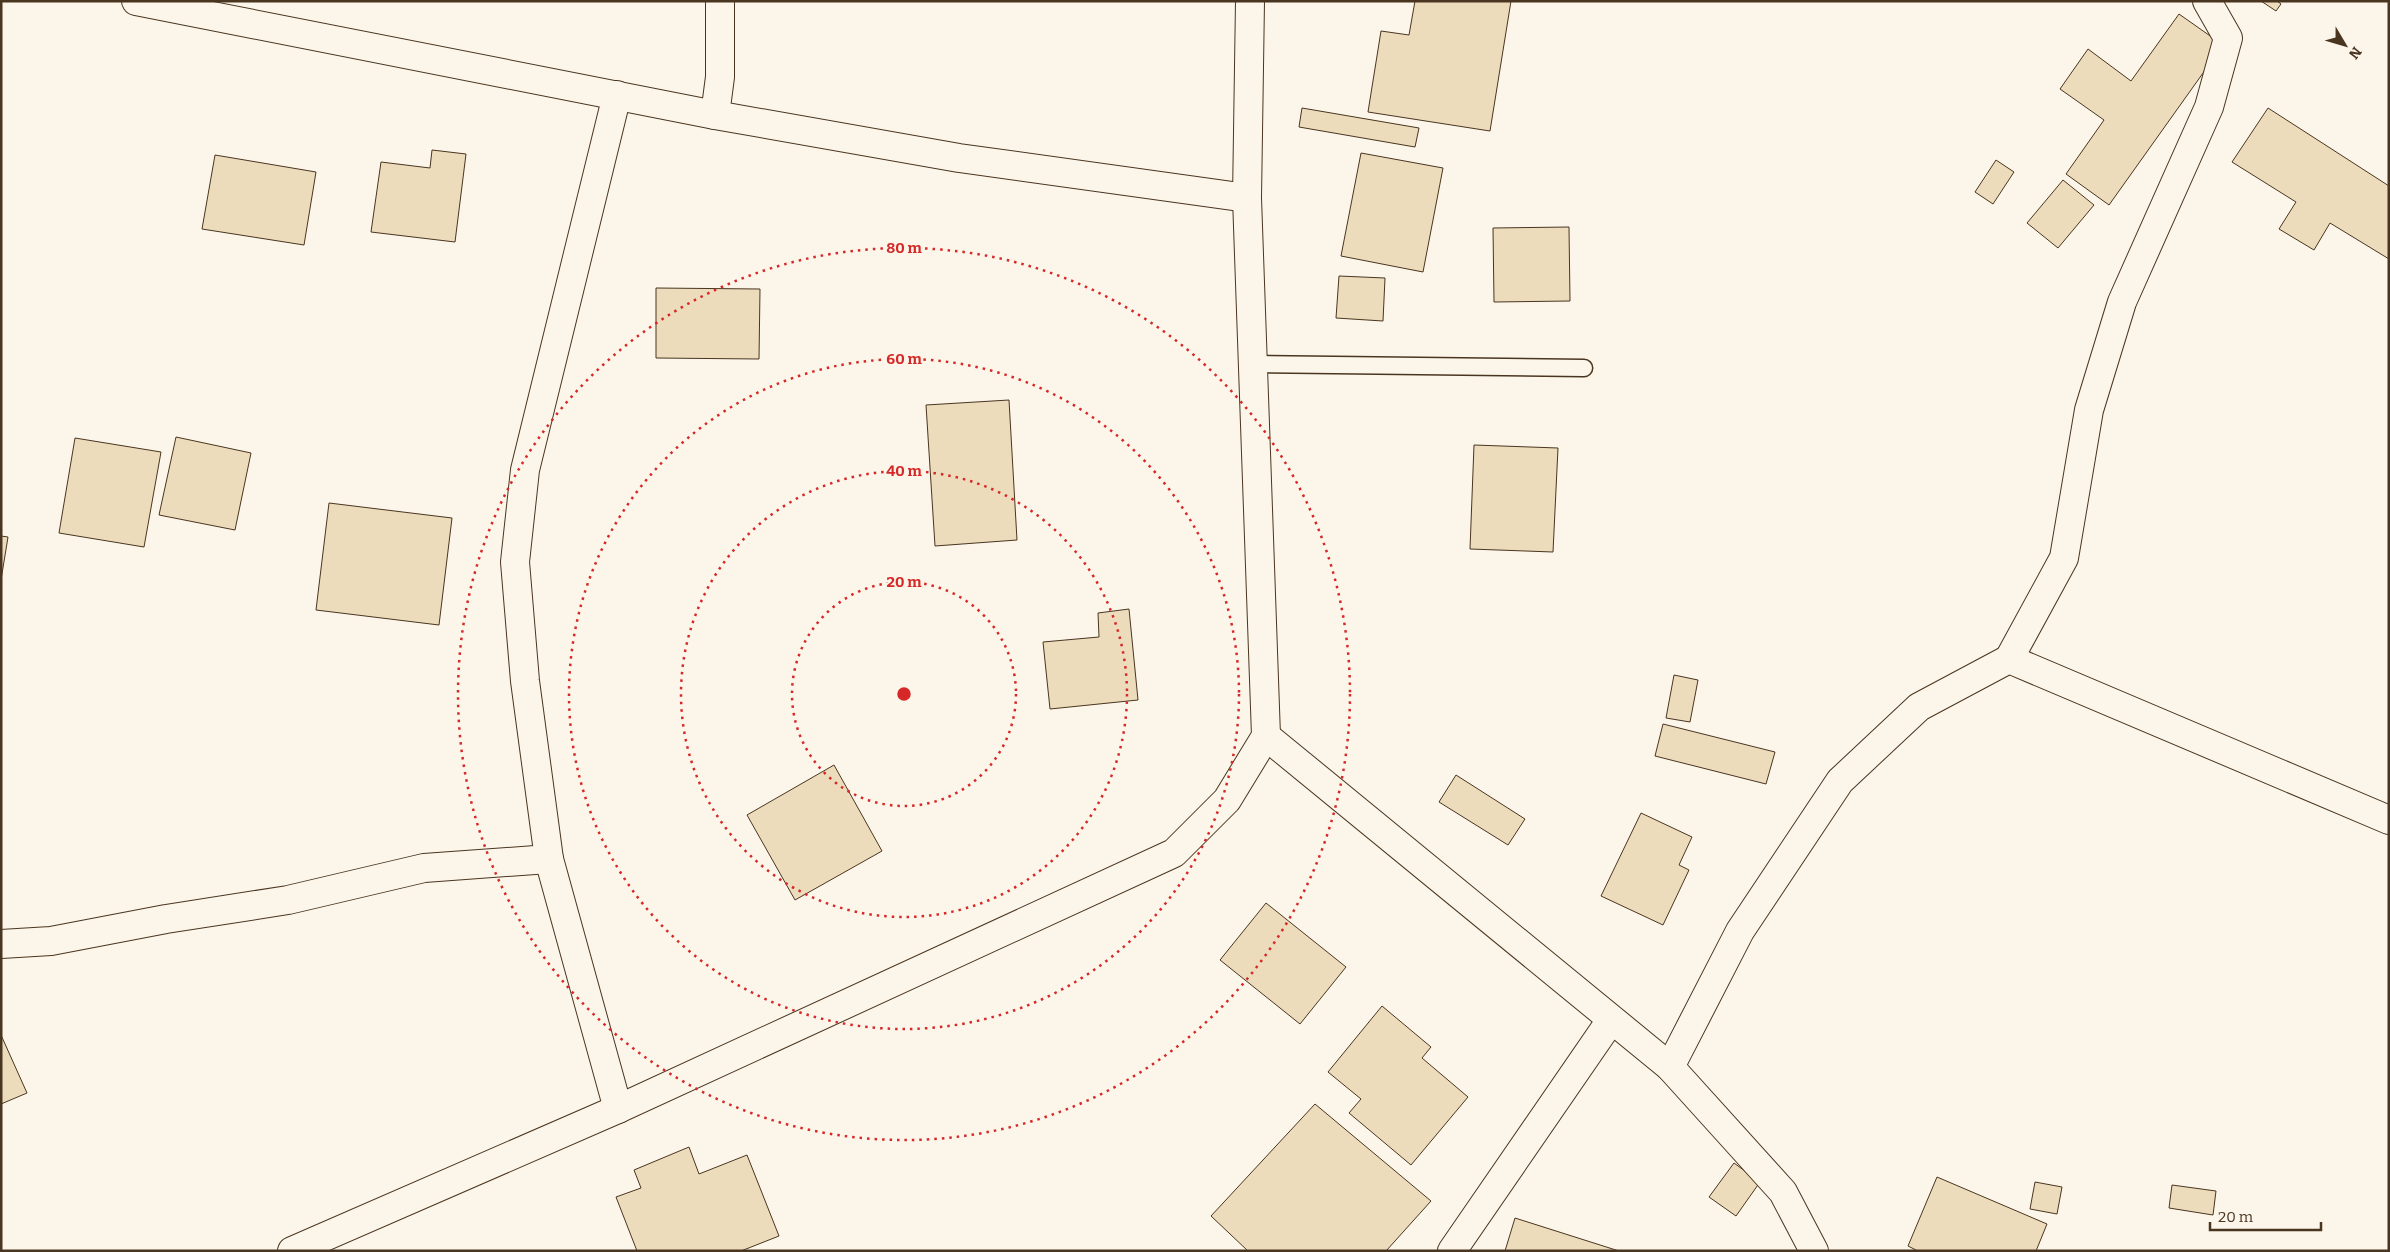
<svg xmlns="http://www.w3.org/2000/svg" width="2390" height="1252" font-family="Bitter,serif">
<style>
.building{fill:#ecdcbc;stroke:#4a3520}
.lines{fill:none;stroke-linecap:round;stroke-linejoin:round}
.service-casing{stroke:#4a3520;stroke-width:19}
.minor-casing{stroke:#4a3520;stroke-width:30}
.service{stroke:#fbf6e9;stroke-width:16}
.minor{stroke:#fbf6e9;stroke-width:28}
.ring{fill:none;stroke:#d62828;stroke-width:2.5;stroke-dasharray:2.5 5}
.centre{fill:#d62828;stroke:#fbf6e9;stroke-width:2.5}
.ring-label{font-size:15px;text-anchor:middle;font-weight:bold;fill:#d62828;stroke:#fbf6e9;stroke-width:4;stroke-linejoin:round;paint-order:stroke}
</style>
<rect width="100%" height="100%" fill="#fbf6e9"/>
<g class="building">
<polygon points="1415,1 1511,1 1490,131 1368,112 1381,31 1409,35"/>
<polygon points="2261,1 2277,1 2281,4 2276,11"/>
<polygon points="2179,14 2223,45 2109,205 2066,174 2104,120 2060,89 2088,49 2131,81"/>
<polygon points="1302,108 1419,128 1415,147 1299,127"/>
<polygon points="2268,108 2389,186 2389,259 2330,223 2314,250 2279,229 2296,202 2232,162"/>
<polygon points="432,150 466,154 455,242 371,232 381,162 430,168"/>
<polygon points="1361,153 1443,168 1423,272 1341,256"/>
<polygon points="215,155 316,172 304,245 202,229"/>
<polygon points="1996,160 2014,172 1993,204 1975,192"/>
<polygon points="2063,180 2094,205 2058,248 2027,223"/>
<polygon points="1569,227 1570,301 1494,302 1493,228"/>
<polygon points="1339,276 1385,278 1383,321 1336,318"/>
<polygon points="656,288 760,289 759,359 656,358"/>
<polygon points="1009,400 1017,540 935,546 926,405"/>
<polygon points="176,437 251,453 235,530 159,515"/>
<polygon points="75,438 161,452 144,547 59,533"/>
<polygon points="1474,445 1558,448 1553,552 1470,549"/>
<polygon points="329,503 452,518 439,625 316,610"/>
<polygon points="1,536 8,537 1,580"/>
<polygon points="1129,609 1138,700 1050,709 1043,642 1099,637 1098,613"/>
<polygon points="1674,675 1698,680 1690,722 1666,718"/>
<polygon points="1663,724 1775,752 1766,784 1655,756"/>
<polygon points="834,765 882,851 795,900 747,815"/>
<polygon points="1456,775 1525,819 1508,845 1439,802"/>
<polygon points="1641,813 1692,837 1679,865 1689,870 1663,925 1601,896"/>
<polygon points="1266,903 1346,967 1300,1024 1220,960"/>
<polygon points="1382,1006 1431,1047 1422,1058 1468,1097 1411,1165 1349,1113 1361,1099 1328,1072"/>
<polygon points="1,1035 27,1093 1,1104"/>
<polygon points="1315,1104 1431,1201 1386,1251 1248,1251 1211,1216"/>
<polygon points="689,1147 699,1174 747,1155 779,1236 741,1251 637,1251 616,1197 641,1188 634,1170"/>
<polygon points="1734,1163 1760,1182 1736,1216 1709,1197"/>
<polygon points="1937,1177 2047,1224 2036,1251 1918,1251 1908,1246"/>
<polygon points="2035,1182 2062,1187 2057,1214 2030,1209"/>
<polygon points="2172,1185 2216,1191 2213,1215 2169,1208"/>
<polygon points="1515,1218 1619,1251 1505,1251"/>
</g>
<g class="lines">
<g class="service-casing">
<polyline id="service" points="1253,364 1584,368"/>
</g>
<g class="minor-casing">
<g id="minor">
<polyline points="136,1 715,115 959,158 1247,198"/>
<polyline points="617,95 525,470 515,562 525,681 549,859 618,1109"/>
<polyline points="715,115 720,77 720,1"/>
<polyline points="2009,659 2064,558 2089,410 2122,302 2209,107 2228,38 2207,1"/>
<polyline points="1266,736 1670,1067 1783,1192 1814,1251"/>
<polyline points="1,944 51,941 166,919 288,900 424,868 549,859"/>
<polyline points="1670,1067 1740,931 1840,781 1919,707 2009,659 2389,820"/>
<polyline points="292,1251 618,1109 1174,853 1227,800 1266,736 1247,198 1250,1"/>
<polyline points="1452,1251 1611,1020"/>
</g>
</g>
<use href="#service" class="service"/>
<use href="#minor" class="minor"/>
</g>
<g class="ring">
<circle cx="904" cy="694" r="112"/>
<circle cx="904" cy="694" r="223"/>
<circle cx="904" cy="694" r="335"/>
<circle cx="904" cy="694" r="446"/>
</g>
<circle cx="904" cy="694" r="8" class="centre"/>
<g class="ring-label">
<text x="904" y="253">80 m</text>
<text x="904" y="364">60 m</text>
<text x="904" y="476">40 m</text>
<text x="904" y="587">20 m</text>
</g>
<rect width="2390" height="1252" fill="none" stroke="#4a3520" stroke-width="5"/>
<g transform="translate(2345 45) rotate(128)" stroke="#fbf6e9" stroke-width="4" paint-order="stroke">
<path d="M0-4L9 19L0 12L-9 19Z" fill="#4a3520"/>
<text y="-8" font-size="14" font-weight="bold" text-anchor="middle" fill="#4a3520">N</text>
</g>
<path d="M2210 1222v8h111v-8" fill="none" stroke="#4a3520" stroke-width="2.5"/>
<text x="2218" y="1222" font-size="15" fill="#4a3520" stroke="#fbf6e9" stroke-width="4" paint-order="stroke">20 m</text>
</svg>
